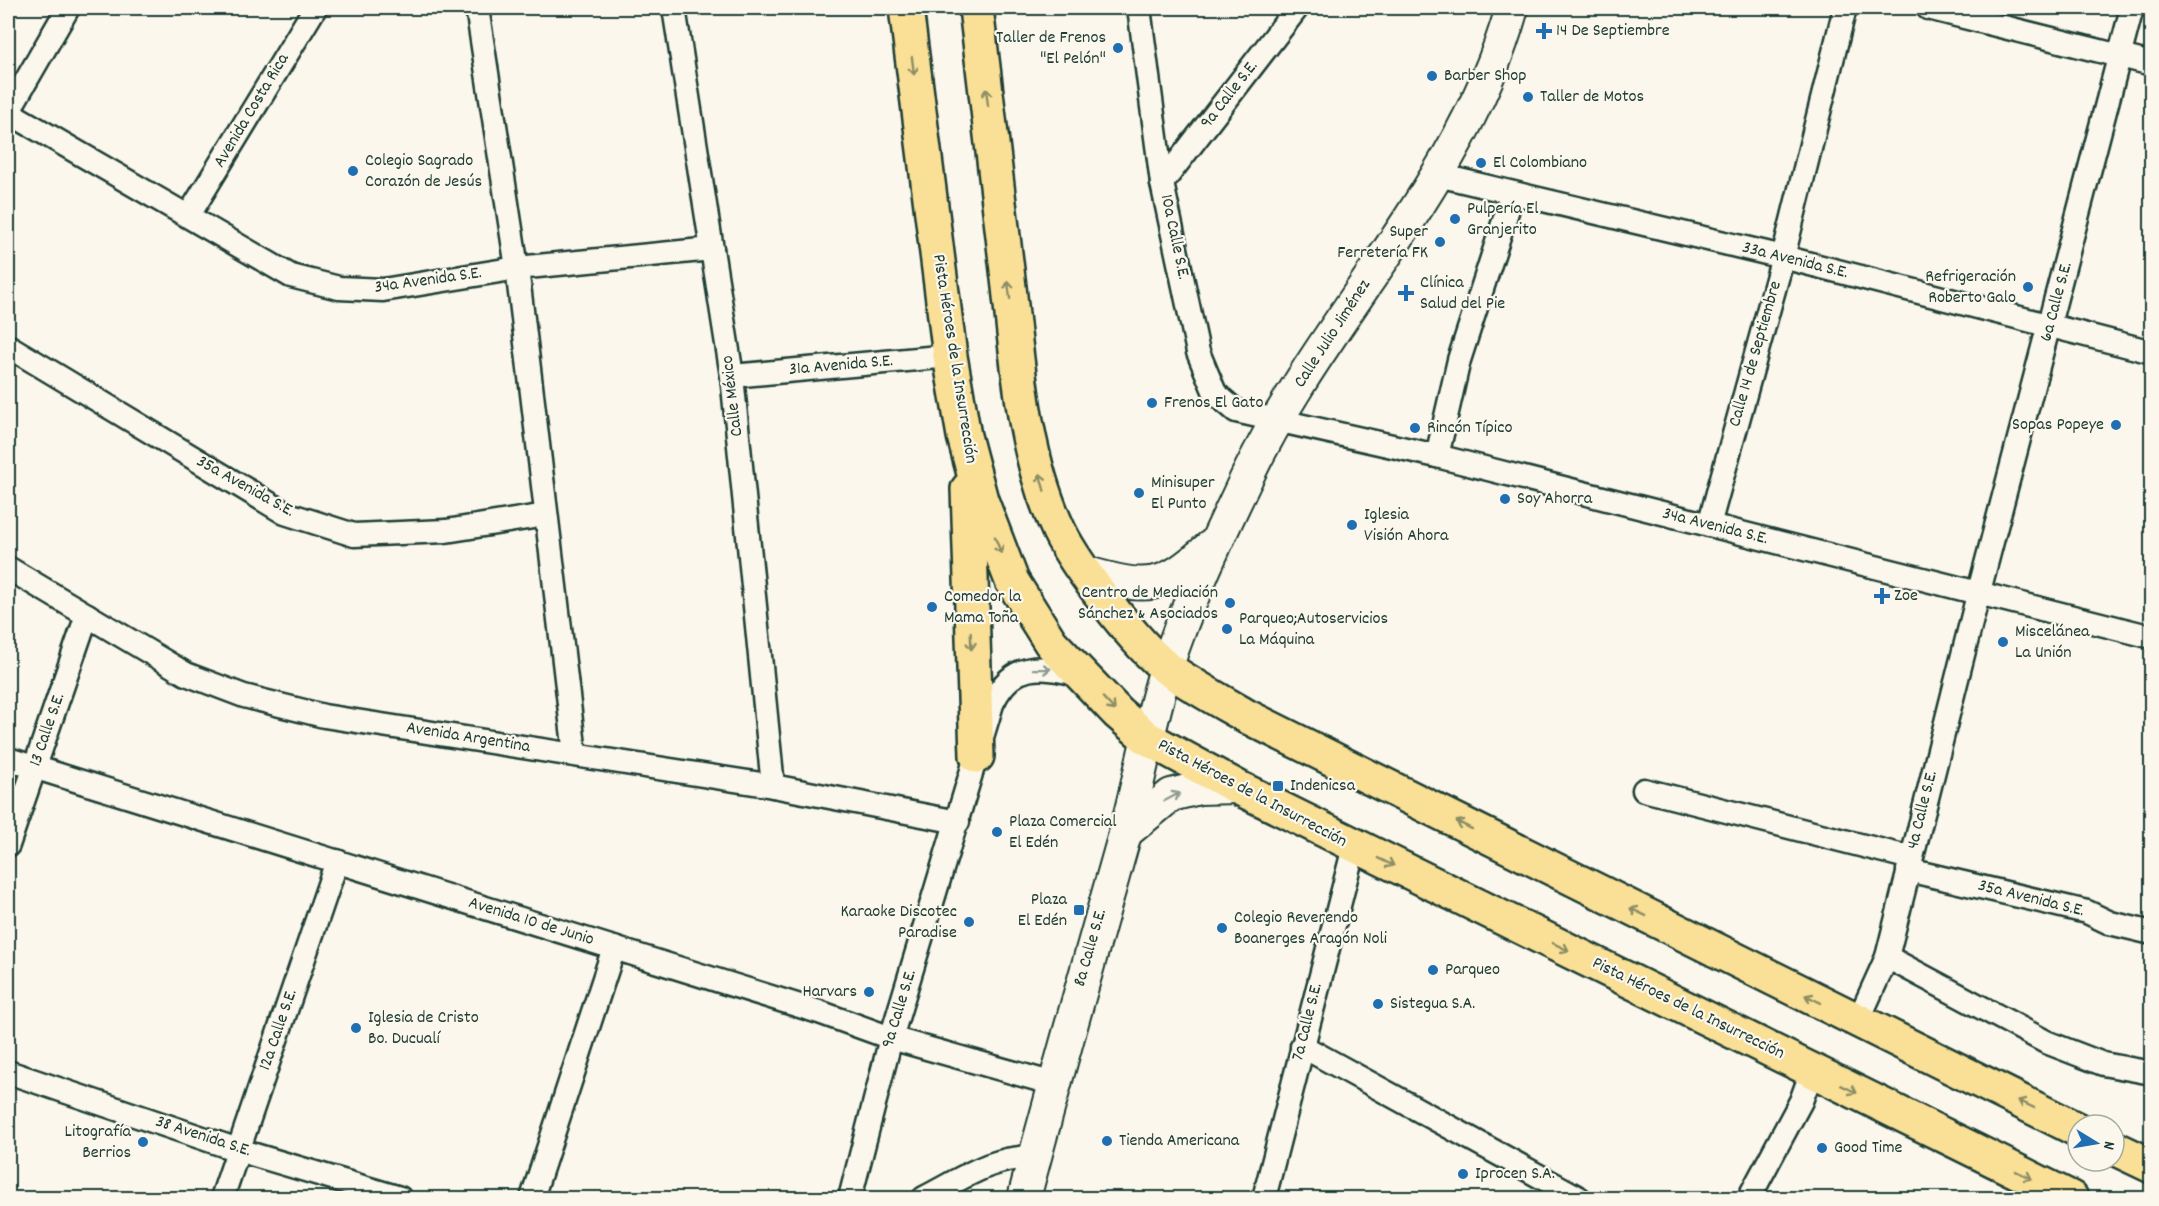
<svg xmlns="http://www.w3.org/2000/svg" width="2159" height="1206" font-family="Dekko,sans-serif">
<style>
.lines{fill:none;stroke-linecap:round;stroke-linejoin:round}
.street-casing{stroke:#1f3d34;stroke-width:27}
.secondary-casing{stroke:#1f3d34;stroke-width:36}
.primary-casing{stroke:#1f3d34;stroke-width:38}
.street{stroke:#fbf7ec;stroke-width:22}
.secondary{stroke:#fbf7ec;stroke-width:32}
.primary{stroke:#fadf96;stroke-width:33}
.oneway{stroke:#8c8e65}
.oneway2{stroke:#8d9a90}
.poi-dot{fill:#1f6fb2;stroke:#fbf7ec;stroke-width:2}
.labels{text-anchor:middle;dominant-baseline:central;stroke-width:4.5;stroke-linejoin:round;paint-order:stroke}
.poi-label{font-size:18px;fill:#1f3d34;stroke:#fbf7ec;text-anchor:start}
.street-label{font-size:18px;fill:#1f3d34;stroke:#fbf7ec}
</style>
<rect width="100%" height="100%" fill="#fbf7ec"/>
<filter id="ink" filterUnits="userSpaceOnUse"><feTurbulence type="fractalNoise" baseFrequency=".0167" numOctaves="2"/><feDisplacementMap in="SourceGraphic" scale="12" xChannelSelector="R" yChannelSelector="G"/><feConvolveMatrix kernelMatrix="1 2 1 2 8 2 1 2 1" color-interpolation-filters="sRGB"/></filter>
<g filter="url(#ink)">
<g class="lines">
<g class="street-casing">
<g id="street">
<polyline points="477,8 517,268 575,754"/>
<polyline points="674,8 732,376 773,786"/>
<polyline points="1139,8 1162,183 1198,352 1215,393 1236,411 1437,456 2152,637"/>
<polyline points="1928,8 2152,64"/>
<polyline points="8,112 291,276 339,288 383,290 517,268 712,249"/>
<polyline points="8,112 68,8"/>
<polyline points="1438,175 1783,257 2152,352"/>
<polyline points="1162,183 1297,8"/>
<polyline points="189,215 315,8"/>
<polyline points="8,346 285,513 354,535 446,531 546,515"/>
<polyline points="732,376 950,356"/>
<polyline points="1437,456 1459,360 1513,193"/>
<polyline points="1709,525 1783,257 1845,8"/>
<polyline points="8,568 186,674 244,696 324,716 773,786 958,822"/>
<polyline points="8,759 819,1012 891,1038 1054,1084"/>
<polyline points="1644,790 1911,858"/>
<polyline points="8,845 87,615"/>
<polyline points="1908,870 2087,912 2110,923 2152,933"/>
<polyline points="1887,957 2046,1042 2103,1064 2152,1073"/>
<polyline points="1858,1021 1887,957 1978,595 2132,8"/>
<polyline points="1302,1046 1579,1198"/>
<polyline points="8,1072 238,1150 400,1198"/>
<polyline points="222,1198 337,861"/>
<polyline points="532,1198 614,948"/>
<path d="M850,1198L891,1038L992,704C1012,661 1040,665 1081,675"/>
<path d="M924,1198C958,1181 995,1154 1035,1158"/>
<polyline points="1264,1198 1354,847"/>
<polyline points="1749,1198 1801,1101 1812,1071"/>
</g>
</g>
<g class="secondary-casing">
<g id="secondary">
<path d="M1087,573C1148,590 1162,590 1210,547"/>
<polyline points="1126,832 1171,795 1199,788 1237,787"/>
<path d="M1024,1198C1056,1077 1091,955 1125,834C1140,779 1149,723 1166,669C1187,603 1217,540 1247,477C1325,314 1463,185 1512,8"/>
</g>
</g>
<g class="primary-casing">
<g id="primary">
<polyline points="906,8 950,356 964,436 981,500 1012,581 1051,643 1118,713 1147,738 1237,787 2071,1198"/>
<path d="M976,8C987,101 998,194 1009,287C1018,367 1024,457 1059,531C1076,566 1137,646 1168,669C1193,686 1220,701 1246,716L2078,1130"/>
<polyline points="968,489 977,756"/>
<polyline points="2114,1148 2152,1166"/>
</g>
</g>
<use href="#street" class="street"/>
<use href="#secondary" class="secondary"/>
<use href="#primary" class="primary"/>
</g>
<defs><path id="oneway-shaft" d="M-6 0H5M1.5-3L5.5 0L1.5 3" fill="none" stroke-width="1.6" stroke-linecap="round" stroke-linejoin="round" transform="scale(1.5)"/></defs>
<g class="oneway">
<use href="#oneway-shaft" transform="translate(913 66) rotate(83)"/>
<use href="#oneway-shaft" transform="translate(987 97) rotate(-97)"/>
<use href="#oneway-shaft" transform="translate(1009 290) rotate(-97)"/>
<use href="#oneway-shaft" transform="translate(1042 482) rotate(-105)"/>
<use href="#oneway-shaft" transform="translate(998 545) rotate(69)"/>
<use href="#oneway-shaft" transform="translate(971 641) rotate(88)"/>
<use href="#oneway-shaft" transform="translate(1109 704) rotate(47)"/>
<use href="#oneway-shaft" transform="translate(1464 825) rotate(-153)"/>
<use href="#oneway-shaft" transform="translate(1386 862) rotate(26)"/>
<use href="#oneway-shaft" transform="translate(1638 912) rotate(-154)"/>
<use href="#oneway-shaft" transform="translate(1561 947) rotate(26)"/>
<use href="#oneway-shaft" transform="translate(1813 999) rotate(-154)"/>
<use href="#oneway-shaft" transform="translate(1849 1089) rotate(26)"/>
<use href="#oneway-shaft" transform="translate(2026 1104) rotate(-154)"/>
<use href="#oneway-shaft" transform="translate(2024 1175) rotate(26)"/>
</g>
<g class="oneway2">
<use href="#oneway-shaft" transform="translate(1042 669) rotate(-1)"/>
<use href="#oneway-shaft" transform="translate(1172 797) rotate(-28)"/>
</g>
</g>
<g class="poi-dot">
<path d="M1541 22h6v6h6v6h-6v6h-6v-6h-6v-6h6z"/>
<circle cx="1118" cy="48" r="6"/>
<circle cx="1432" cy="76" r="6"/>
<circle cx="1528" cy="97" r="6"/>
<circle cx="1481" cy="163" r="6"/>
<circle cx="353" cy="171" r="6"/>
<circle cx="1455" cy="219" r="6"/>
<circle cx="1440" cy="242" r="6"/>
<circle cx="2028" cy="287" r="6"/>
<path d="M1403 284h6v6h6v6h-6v6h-6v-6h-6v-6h6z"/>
<circle cx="1152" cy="403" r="6"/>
<circle cx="2116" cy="425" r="6"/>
<circle cx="1415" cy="428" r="6"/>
<circle cx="1139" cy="493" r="6"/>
<circle cx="1505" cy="499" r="6"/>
<circle cx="1352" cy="525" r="6"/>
<path d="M1879 587h6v6h6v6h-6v6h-6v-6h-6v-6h6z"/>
<circle cx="1230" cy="603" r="6"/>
<circle cx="932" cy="607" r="6"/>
<circle cx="1227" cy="629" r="6"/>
<circle cx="2003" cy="642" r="6"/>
<rect x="1272" y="780" width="12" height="12" rx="3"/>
<circle cx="997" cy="832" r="6"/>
<rect x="1073" y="904" width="12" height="12" rx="3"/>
<circle cx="969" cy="922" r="6"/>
<circle cx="1222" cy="928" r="6"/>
<circle cx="1433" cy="970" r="6"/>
<circle cx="869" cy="992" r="6"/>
<circle cx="1378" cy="1004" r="6"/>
<circle cx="356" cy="1028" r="6"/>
<circle cx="1107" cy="1141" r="6"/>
<circle cx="143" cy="1142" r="6"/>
<circle cx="1822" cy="1148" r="6"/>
<circle cx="1463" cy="1174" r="6"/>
</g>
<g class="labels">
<g class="poi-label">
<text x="1556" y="31">14 De Septiembre</text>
<text x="1106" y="38" text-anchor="end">Taller de Frenos<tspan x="1106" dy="21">"El Pelón"</tspan></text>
<text x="1444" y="76">Barber Shop</text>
<text x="1540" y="97">Taller de Motos</text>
<text x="365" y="161">Colegio Sagrado<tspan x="365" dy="21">Corazón de Jesús</tspan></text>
<text x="1493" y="163">El Colombiano</text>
<text x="1467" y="209">Pulpería El<tspan x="1467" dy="21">Granjerito</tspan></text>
<text x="1428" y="232" text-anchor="end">Super<tspan x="1428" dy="21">Ferretería FK</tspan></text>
<text x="2016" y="277" text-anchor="end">Refrigeración<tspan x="2016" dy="21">Roberto Galo</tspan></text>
<text x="1420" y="283">Clínica<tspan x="1420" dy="21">Salud del Pie</tspan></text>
<text x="1164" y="403">Frenos El Gato</text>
<text x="2104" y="425" text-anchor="end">Sopas Popeye</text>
<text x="1427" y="428">Rincón Típico</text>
<text x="1151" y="483">Minisuper<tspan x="1151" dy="21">El Punto</tspan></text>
<text x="1517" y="499">Soy Ahorra</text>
<text x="1364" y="515">Iglesia<tspan x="1364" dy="21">Visión Ahora</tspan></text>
<text x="1218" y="593" text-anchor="end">Centro de Mediación<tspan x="1218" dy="21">Sánchez &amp; Asociados</tspan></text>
<text x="1894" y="596">Zoe</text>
<text x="944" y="597">Comedor la<tspan x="944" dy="21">Mama Toña</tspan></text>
<text x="1239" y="619">Parqueo;Autoservicios<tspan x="1239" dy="21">La Máquina</tspan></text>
<text x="2015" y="632">Miscelánea<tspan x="2015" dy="21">La Unión</tspan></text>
<text x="1290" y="786">Indenicsa</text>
<text x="1009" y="822">Plaza Comercial<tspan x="1009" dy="21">El Edén</tspan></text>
<text x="1067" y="900" text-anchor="end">Plaza<tspan x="1067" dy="21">El Edén</tspan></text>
<text x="957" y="912" text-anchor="end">Karaoke Discotec<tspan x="957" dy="21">Paradise</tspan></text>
<text x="1234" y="918">Colegio Reverendo<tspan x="1234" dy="21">Boanerges Aragón Noli</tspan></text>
<text x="1445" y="970">Parqueo</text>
<text x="857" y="992" text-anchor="end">Harvars</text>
<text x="1390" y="1004">Sistegua S.A.</text>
<text x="368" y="1018">Iglesia de Cristo<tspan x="368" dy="21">Bo. Ducualí</tspan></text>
<text x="131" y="1132" text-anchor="end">Litografía<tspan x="131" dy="21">Berrios</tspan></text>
<text x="1119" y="1141">Tienda Americana</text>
<text x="1834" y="1148">Good Time</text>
<text x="1475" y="1174">Iprocen S.A.</text>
</g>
<g class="street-label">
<text transform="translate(1230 95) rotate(-52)">9a Calle S.E.</text>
<text transform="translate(252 111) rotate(-59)">Avenida Costa Rica</text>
<text transform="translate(1174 237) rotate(78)">10a Calle S.E.</text>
<text transform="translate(1795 261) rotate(14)">33a Avenida S.E.</text>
<text transform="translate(428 281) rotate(-8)">34a Avenida S.E.</text>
<text transform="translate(2057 302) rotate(-75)">6a Calle S.E.</text>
<text transform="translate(1333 334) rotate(-57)">Calle Julio Jiménez</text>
<text transform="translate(1756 354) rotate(-74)">Calle 14 de Septiembre</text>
<text transform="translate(954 359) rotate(81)">Pista Héroes de la Insurrección</text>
<text transform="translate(841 366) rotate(-5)">31a Avenida S.E.</text>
<text transform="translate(733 396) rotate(-97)">Calle México</text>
<text transform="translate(245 487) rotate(29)">35a Avenida S.E.</text>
<text transform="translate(1715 527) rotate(14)">34a Avenida S.E.</text>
<text transform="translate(48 730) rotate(-71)">13 Calle S.E.</text>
<text transform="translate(468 738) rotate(9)">Avenida Argentina</text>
<text transform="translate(1252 794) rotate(28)">Pista Héroes de la Insurrección</text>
<text transform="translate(1923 810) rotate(-76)">4a Calle S.E.</text>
<text transform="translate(2031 899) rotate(14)">35a Avenida S.E.</text>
<text transform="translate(531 922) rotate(17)">Avenida 10 de Junio</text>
<text transform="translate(1091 948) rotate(-74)">8a Calle S.E.</text>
<text transform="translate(900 1009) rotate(-73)">9a Calle S.E.</text>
<text transform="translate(1688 1009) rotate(26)">Pista Héroes de la Insurrección</text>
<text transform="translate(1308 1022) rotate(-76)">7a Calle S.E.</text>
<text transform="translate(279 1030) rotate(-71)">12a Calle S.E.</text>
<text transform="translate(203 1137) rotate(18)">38 Avenida S.E.</text>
</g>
</g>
<rect width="2159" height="1206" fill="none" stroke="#fbf7ec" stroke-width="30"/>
<rect x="15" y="15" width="2129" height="1176" fill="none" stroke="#1f3d34" stroke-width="2" filter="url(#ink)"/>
<g transform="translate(2096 1143) rotate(101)"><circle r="28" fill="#fbf7ec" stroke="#a3ada2" stroke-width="1.5"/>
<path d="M0-4.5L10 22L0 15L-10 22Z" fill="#1f6fb2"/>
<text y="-9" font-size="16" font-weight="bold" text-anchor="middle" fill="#1f3d34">N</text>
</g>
</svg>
